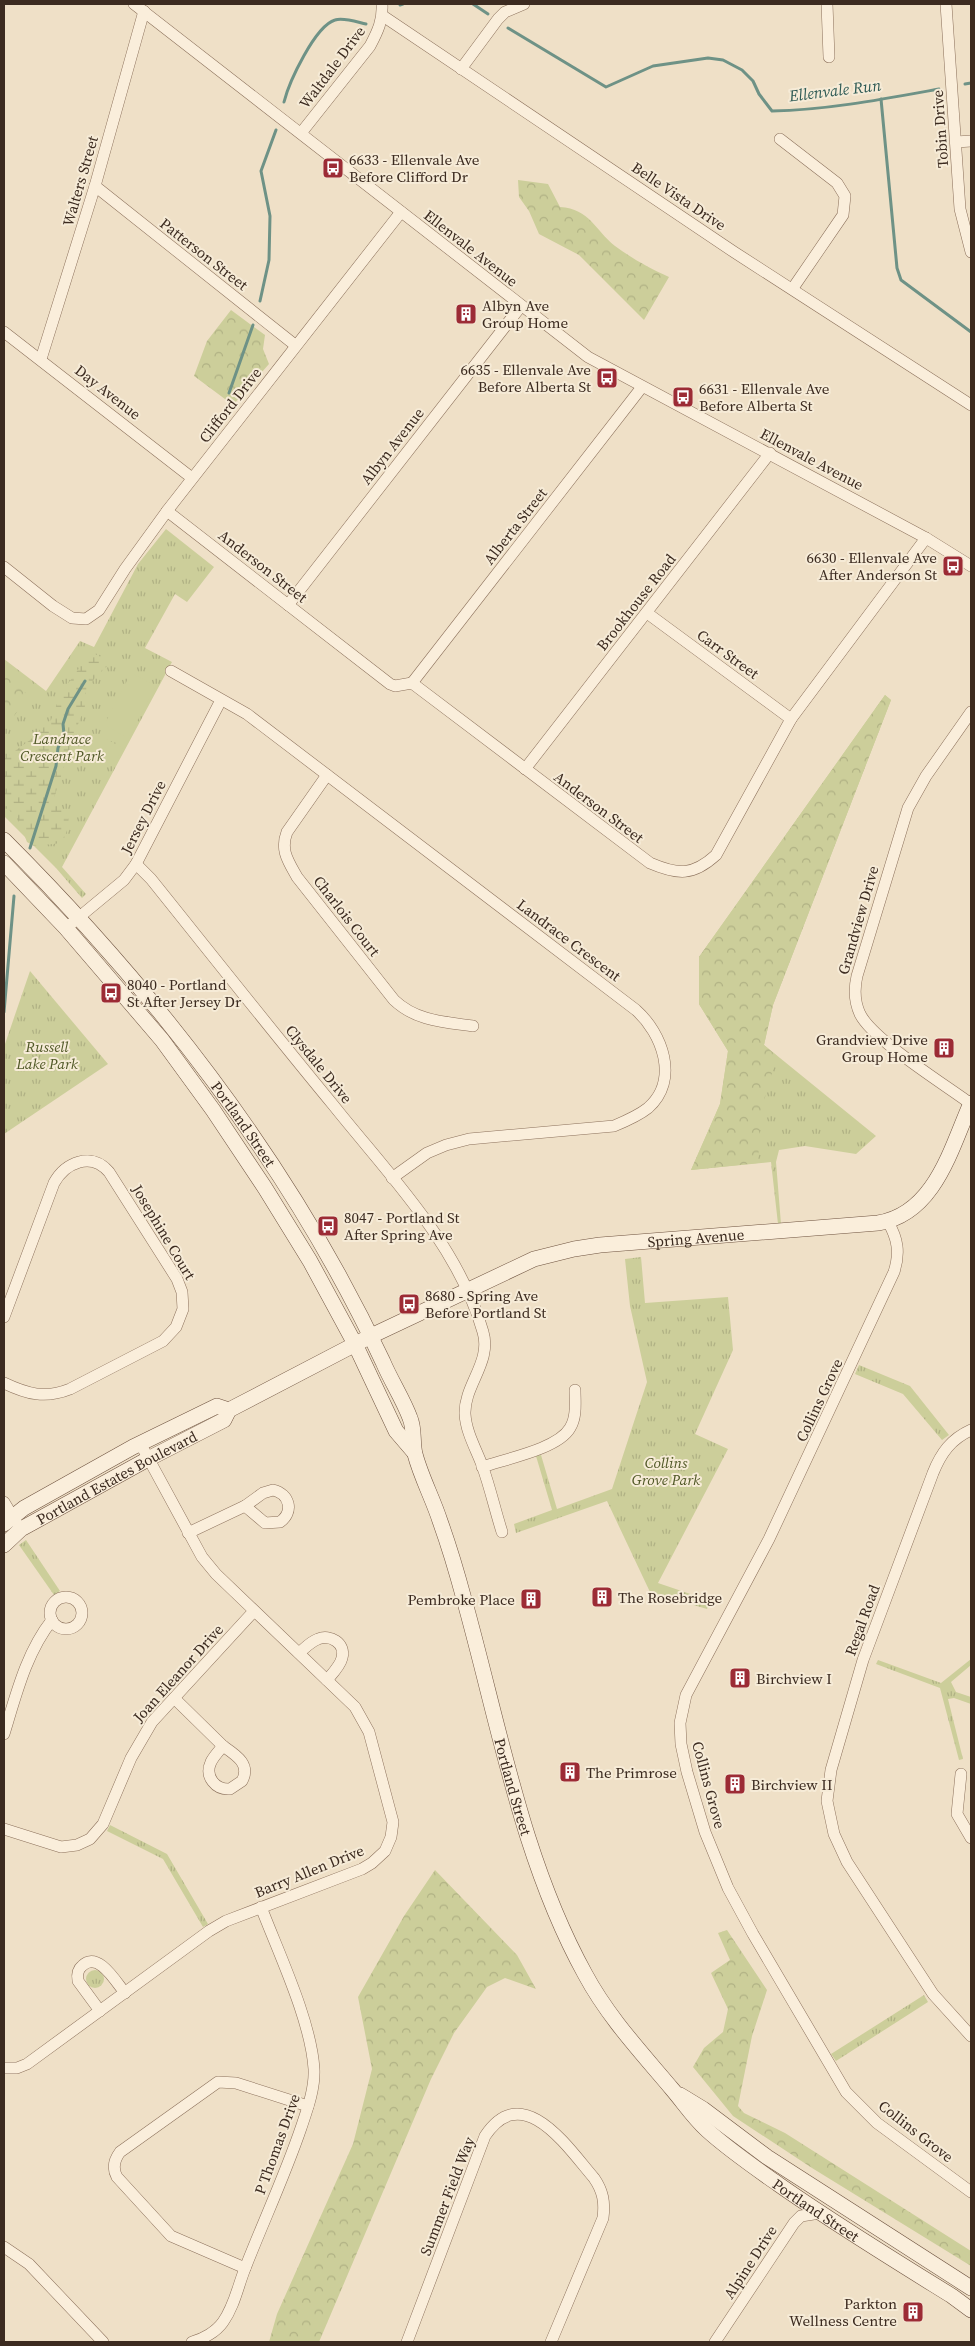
<svg xmlns="http://www.w3.org/2000/svg" width="975" height="2346" font-family="'Source Serif 4',serif">
<style>
.grass{fill:url(#grass-tufts)}
.forest{fill:url(#forest-crowns)}
.wetland{fill:url(#wetland-marsh)}
.pitch{fill:#ccce9a}
.lines{fill:none;stroke-linecap:round;stroke-linejoin:round}
.stream{stroke:#6e9286;stroke-width:3}
.street-casing{stroke:#8c715c;stroke-width:12}
.secondary-casing{stroke:#6e523f;stroke-width:16}
.street{stroke:#faeedb;stroke-width:11}
.secondary{stroke:#faeedb;stroke-width:15}
.labels{text-anchor:middle;dominant-baseline:central;stroke-width:4;stroke-linejoin:round;paint-order:stroke}
.street-label{font-size:15px;fill:#3c2b20;stroke:#f6ebd7}
.poi-label{font-size:15px;fill:#3c2b20;stroke:#f6ebd7;text-anchor:start}
.park-label{font-size:15px;font-style:italic;fill:#505826;stroke:#f6ebd7}
.water-label{font-size:16px;font-style:italic;fill:#2f5b55;stroke:#f6ebd7}
</style>
<defs>
<pattern id="grass-tufts" width="24" height="20" patternUnits="userSpaceOnUse" patternTransform="scale(1.25)"><rect width="24" height="20" fill="#ccce9a"/><path d="M3 7l-1-3M5 7V3M7 7l1-3M15 17l-1-3M17 17v-4M19 17l1-3" fill="none" stroke="#b0b184"/></pattern>
<pattern id="forest-crowns" width="20" height="18" patternUnits="userSpaceOnUse" patternTransform="scale(1.25)"><rect width="20" height="18" fill="#ccce9a"/><path d="M2 6a3 3 0 1 1 6 0M12 15a3 3 0 1 1 6 0" fill="none" stroke="#b0b184"/></pattern>
<pattern id="wetland-marsh" width="20" height="14" patternUnits="userSpaceOnUse" patternTransform="scale(1.25)"><rect width="20" height="14" fill="#ccce9a"/><path d="M1 5h8M5 5V1M11 12h8M15 12V8" fill="none" stroke="#b0b184"/></pattern>
</defs>
<rect width="100%" height="100%" fill="#efe0c7"/>
<g class="grass">
<polygon points="166,529 214,567 187,602 175,594 145,648 172,662 62,867 86,894 82,898 56,868 4,816 4,659 46,691 80,641 94,647 138,564"/>
<polygon points="885,695 891,700 773,1005 764,1045 876,1136 856,1154 805,1146 779,1150 776,1162 781,1224 778,1224 771,1162 691,1170 720,1104 728,1051 699,1004 699,957"/>
<polygon points="30,971 108,1064 4,1134 4,1047"/>
<polygon points="641,1257 645,1303 728,1297 733,1350 695,1434 728,1449 658,1583 711,1601 707,1609 650,1592 607,1501 516,1533 514,1524 552,1510 536,1456 541,1455 557,1509 612,1489 647,1382 630,1306 625,1259"/>
<polygon points="859,1365 910,1386 949,1435 942,1440 903,1394 855,1374"/>
<polygon points="26,1540 60,1591 54,1595 19,1545"/>
<polygon points="971,1659 971,1665 951,1682 956,1692 971,1697 971,1704 954,1698 948,1699 963,1759 959,1760 940,1688 876,1664 878,1660 941,1683"/>
<polygon points="110,1825 167,1854 208,1924 203,1927 163,1859 107,1831"/>
<circle cx="95" cy="1979" r="9"/>
<polygon points="924,1995 928,2002 836,2061 831,2054"/>
</g>
<g class="forest">
<path d="M518,180L548,184L560,207C590,209 595,230 615,246C633,259 649,268 669,277L644,320L579,255L539,234L529,211L519,197Z"/>
<polygon points="231,310 265,335 263,349 269,364 233,405 194,376 207,341"/>
<polygon points="4,674 29,696 11,720 4,713"/>
<polygon points="885,695 891,700 773,1005 764,1045 777,1056 761,1111 758,1163 691,1170 720,1104 728,1051 699,1004 699,957"/>
<polygon points="435,1870 517,1955 536,1989 505,1978 487,1987 454,2033 431,2079 319,2342 269,2342 277,2314 353,2144 372,2069 358,1997 404,1916"/>
<polygon points="727,1930 767,1990 752,2036 738,2106 744,2113 785,2133 971,2251 971,2266 812,2168 733,2116 693,2067 704,2048 723,2032 728,2009 711,1973 730,1960 718,1933"/>
</g>
<path class="wetland" d="M91,652L111,662L94,679L85,693V706L72,740L71,735L70,748L53,801C72,816 72,820 62,843L34,846L27,842L18,819L4,805V759L30,740L51,720L61,693Z"/>
<g class="pitch">
<polygon points="131,673 156,686 128,738 104,725"/>
<polygon points="97,734 123,748 115,762 89,747"/>
</g>
<g class="lines">
<g class="stream">
<polyline points="473,4 488,14"/>
<polyline points="400,5 403,4"/>
<path d="M508,28L606,87L653,66L708,58L723,60L742,70L753,81L759,94L772,111C827,110 884,99 939,89"/>
<polyline points="965,84 971,83"/>
<polyline points="881,99 897,268 901,280 971,332"/>
<path d="M284,102C289,82 315,26 335,20C343,17 357,22 366,24"/>
<polyline points="260,301 269,260 270,216 261,171 276,130"/>
<polyline points="229,393 253,325"/>
<polyline points="30,848 56,766 58,748 64,734 63,724 68,709 85,681"/>
<polyline points="4,1012 14,896"/>
</g>
<g class="street-casing">
<g id="street">
<polyline points="134,4 588,357 926,538 971,566"/>
<polyline points="827,4 829,57"/>
<polyline points="946,4 960,209 971,252"/>
<polyline points="383,16 734,252 971,405"/>
<polyline points="461,69 498,19 505,12 524,4"/>
<path d="M301,133L370,46C378,31 383,20 382,4"/>
<polyline points="780,139 837,183 845,196 843,215 793,288"/>
<polyline points="956,142 971,141"/>
<polyline points="95,186 295,345"/>
<polyline points="4,332 192,478"/>
<polyline points="41,359 95,186 144,11"/>
<path d="M167,511L390,684L395,686L412,683L650,863C678,875 693,876 716,855L791,719L926,538"/>
<polyline points="4,567 53,606 72,618 86,619 99,610 125,569 167,511 401,212"/>
<polyline points="288,605 521,306"/>
<polyline points="647,613 791,719"/>
<path d="M171,671L247,714L636,1010C662,1033 680,1080 648,1108C638,1116 626,1121 614,1126L469,1139L446,1145L427,1153L392,1178"/>
<polyline points="412,683 642,387"/>
<polyline points="525,769 770,453"/>
<path d="M327,775L287,832C280,850 288,861 297,877L394,1000C416,1021 444,1022 473,1026"/>
<path d="M136,864L151,879C212,955 272,1031 334,1106C389,1175 458,1244 483,1332C492,1362 464,1385 465,1414C466,1432 476,1449 482,1465C490,1487 495,1510 502,1532"/>
<polyline points="66,928 124,880 136,864 221,700"/>
<path d="M971,1104C944,1084 873,1040 860,1014C854,1001 854,989 857,976L908,808L926,776L971,712"/>
<path d="M888,1222C898,1239 900,1253 894,1272L769,1539L686,1695L680,1723L681,1744L687,1772L705,1832L728,1888L753,1934L846,2092L877,2123L971,2192"/>
<path d="M4,1317L54,1183C65,1163 91,1151 109,1172L177,1279L182,1292L183,1309L176,1327L163,1341L70,1389C45,1399 27,1394 4,1383"/>
<path d="M971,1430C951,1439 941,1453 933,1473L863,1660L831,1770L827,1801L834,1834L847,1862L933,1994L971,2036"/>
<path d="M482,1467C505,1459 558,1449 570,1428C577,1417 575,1402 575,1390"/>
<path d="M273,1490C290,1494 294,1512 280,1522L265,1523L245,1506L263,1493Z"/>
<polyline points="4,1502 16,1522"/>
<polyline points="188,1533 245,1506"/>
<circle cx="66" cy="1613" r="16"/>
<path d="M299,1653C305,1648 310,1642 318,1639C330,1634 346,1643 342,1658C340,1666 333,1673 327,1680"/>
<polyline points="174,1698 223,1746"/>
<path d="M4,1734C16,1695 26,1653 52,1620"/>
<path d="M223,1746C236,1755 251,1764 242,1781L230,1789C216,1790 204,1777 211,1762C214,1756 219,1751 223,1746Z"/>
<polyline points="961,1774 957,1814 971,1838"/>
<polyline points="4,1829 61,1847 77,1845 90,1839 103,1824 131,1758 152,1722 254,1611"/>
<path d="M100,2011L78,1981C77,1975 77,1970 82,1966C98,1950 116,1982 125,1993"/>
<polyline points="4,2068 17,2068 27,2064 209,1931 226,1921 362,1869 372,1863 385,1851 391,1837 393,1822 369,1732 355,1707 216,1574 202,1557 140,1443"/>
<polyline points="4,2247 29,2264 103,2342"/>
<path d="M245,2268L171,2236L117,2177C112,2168 114,2160 120,2152L218,2082L236,2083L308,2106"/>
<path d="M192,2342C203,2339 216,2332 223,2322C235,2305 238,2285 246,2266C264,2220 285,2175 301,2128C307,2110 315,2089 314,2069C311,2021 279,1954 261,1907"/>
<path d="M407,2342L485,2136C523,2079 568,2148 594,2178C603,2191 605,2202 603,2218L551,2342"/>
<polyline points="715,2342 794,2223 801,2216 820,2213"/>
</g>
</g>
<g class="secondary-casing">
<g id="secondary">
<path id="s1" d="M4,840C157,993 291,1165 383,1362C391,1381 403,1399 410,1418C415,1430 412,1442 415,1454C421,1477 433,1499 440,1521C449,1546 457,1573 464,1599C499,1724 522,1860 585,1974C608,2017 641,2052 672,2089C684,2103 693,2117 707,2130C729,2150 754,2167 778,2184C835,2224 894,2260 952,2296L971,2310"/>
<polyline points="4,863 66,928 162,1040 213,1110 265,1188 310,1261 355,1344 396,1431 414,1452"/>
<polyline points="4,1524 24,1508 133,1447 217,1406 229,1410"/>
<path id="s2" d="M4,1545L21,1529L32,1523L148,1459L224,1420L229,1410L371,1336L534,1259L574,1249L600,1245L878,1223C935,1214 951,1148 971,1103"/>
<polyline points="680,2095 703,2109 767,2157 971,2288"/>
</g>
</g>
<use href="#street" class="street"/>
<use href="#secondary" class="secondary"/>
</g>
<defs>
<g id="bus-square" transform="scale(1.125)"><rect x="-9" y="-9" width="18" height="18" rx="4" fill="#9c2b35" stroke="#f6ebd7"/><path d="M-5-6H5V4H4V6H2V4H-2V6H-4V4H-5ZM-3.5-4V0h7V-4ZM-3.5 1.2v1.5H-2V1.2ZM2 1.2v1.5H3.5V1.2Z" fill="#fff"/></g>
<g id="building-square" transform="scale(1.125)"><rect x="-9" y="-9" width="18" height="18" rx="4" fill="#9c2b35" stroke="#f6ebd7"/><path d="M-4-6H4V6H1V3H-1V6H-4ZM-2.5-4.3h1.7v1.8h-1.7ZM.8-4.3h1.7v1.8H.8ZM-2.5-1h1.7V.8h-1.7ZM.8-1h1.7V.8H.8Z" fill="#fff"/></g>
</defs>
<g fill-rule="evenodd">
<use href="#bus-square" x="333" y="168"/>
<use href="#building-square" x="466" y="314"/>
<use href="#bus-square" x="607" y="378"/>
<use href="#bus-square" x="683" y="397"/>
<use href="#bus-square" x="953" y="566"/>
<use href="#bus-square" x="111" y="993"/>
<use href="#building-square" x="944" y="1048"/>
<use href="#bus-square" x="328" y="1226"/>
<use href="#bus-square" x="409" y="1304"/>
<use href="#building-square" x="602" y="1597"/>
<use href="#building-square" x="531" y="1599"/>
<use href="#building-square" x="740" y="1678"/>
<use href="#building-square" x="570" y="1772"/>
<use href="#building-square" x="735" y="1784"/>
<use href="#building-square" x="913" y="2312"/>
</g>
<g class="labels">
<g class="street-label">
<text transform="translate(332 67) rotate(-53)">Waltdale Drive</text>
<text transform="translate(940 129) rotate(-94)">Tobin Drive</text>
<text transform="translate(80 181) rotate(-74)">Walters Street</text>
<text transform="translate(679 196) rotate(34)">Belle Vista Drive</text>
<text transform="translate(471 248) rotate(38)">Ellenvale Avenue</text>
<text transform="translate(204 254) rotate(38)">Patterson Street</text>
<text transform="translate(108 392) rotate(38)">Day Avenue</text>
<text transform="translate(230 405) rotate(-52)">Clifford Drive</text>
<text transform="translate(392 446) rotate(-52)">Albyn Avenue</text>
<text transform="translate(812 459) rotate(28)">Ellenvale Avenue</text>
<text transform="translate(515 526) rotate(-52)">Alberta Street</text>
<text transform="translate(263 566) rotate(38)">Anderson Street</text>
<text transform="translate(636 602) rotate(-52)">Brookhouse Road</text>
<text transform="translate(728 654) rotate(36)">Carr Street</text>
<text transform="translate(599 807) rotate(37)">Anderson Street</text>
<text transform="translate(143 817) rotate(-63)">Jersey Drive</text>
<text transform="translate(347 916) rotate(52)">Charlois Court</text>
<text transform="translate(858 920) rotate(-74)">Grandview Drive</text>
<text transform="translate(569 940) rotate(37)">Landrace Crescent</text>
<text transform="translate(319 1064) rotate(51)">Clysdale Drive</text>
<text stroke="none"><textPath href="#s1" startOffset="372">Portland Street</textPath></text>
<text transform="translate(164 1232) rotate(59)">Josephine Court</text>
<text stroke="none"><textPath href="#s2" startOffset="769">Spring Avenue</textPath></text>
<text transform="translate(819 1400) rotate(-65)">Collins Grove</text>
<text stroke="none"><textPath href="#s2" startOffset="132">Portland Estates Boulevard</textPath></text>
<text transform="translate(862 1620) rotate(-70)">Regal Road</text>
<text transform="translate(178 1673) rotate(-48)">Joan Eleanor Drive</text>
<text transform="translate(709 1785) rotate(75)">Collins Grove</text>
<text stroke="none"><textPath href="#s1" startOffset="1094">Portland Street</textPath></text>
<text transform="translate(309 1871) rotate(-22)">Barry Allen Drive</text>
<text transform="translate(916 2131) rotate(38)">Collins Grove</text>
<text transform="translate(277 2144) rotate(-70)">P Thomas Drive</text>
<text transform="translate(447 2196) rotate(-69)">Summer Field Way</text>
<text stroke="none"><textPath href="#s1" startOffset="1629">Portland Street</textPath></text>
<text transform="translate(750 2262) rotate(-57)">Alpine Drive</text>
</g>
<g class="poi-label">
<text x="349" y="159">6633 - Ellenvale Ave<tspan x="349" dy="17">Before Clifford Dr</tspan></text>
<text x="482" y="305">Albyn Ave<tspan x="482" dy="17">Group Home</tspan></text>
<text x="591" y="369" text-anchor="end">6635 - Ellenvale Ave<tspan x="591" dy="17">Before Alberta St</tspan></text>
<text x="699" y="388">6631 - Ellenvale Ave<tspan x="699" dy="17">Before Alberta St</tspan></text>
<text x="937" y="557" text-anchor="end">6630 - Ellenvale Ave<tspan x="937" dy="17">After Anderson St</tspan></text>
<text x="127" y="984">8040 - Portland<tspan x="127" dy="17">St After Jersey Dr</tspan></text>
<text x="928" y="1039" text-anchor="end">Grandview Drive<tspan x="928" dy="17">Group Home</tspan></text>
<text x="344" y="1217">8047 - Portland St<tspan x="344" dy="17">After Spring Ave</tspan></text>
<text x="425" y="1295">8680 - Spring Ave<tspan x="425" dy="17">Before Portland St</tspan></text>
<text x="618" y="1597">The Rosebridge</text>
<text x="515" y="1599" text-anchor="end">Pembroke Place</text>
<text x="756" y="1678">Birchview I</text>
<text x="586" y="1772">The Primrose</text>
<text x="751" y="1784">Birchview II</text>
<text x="897" y="2303" text-anchor="end">Parkton<tspan x="897" dy="17">Wellness Centre</tspan></text>
</g>
<g class="park-label">
<text x="62" y="738">Landrace<tspan x="62" dy="17">Crescent Park</tspan></text>
<text x="47" y="1046">Russell<tspan x="47" dy="17">Lake Park</tspan></text>
<text x="666" y="1462">Collins<tspan x="666" dy="17">Grove Park</tspan></text>
</g>
<g class="water-label">
<text transform="translate(835 90) rotate(-7)">Ellenvale Run</text>
</g>
</g>
<rect width="975" height="2346" fill="none" stroke="#3c2b20" stroke-width="10"/>
</svg>
